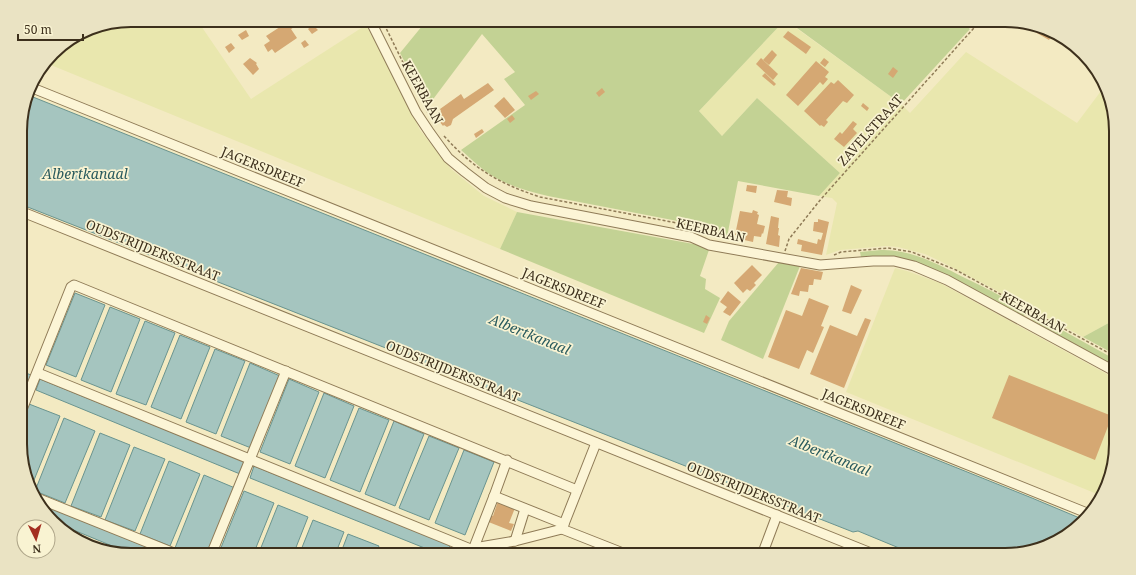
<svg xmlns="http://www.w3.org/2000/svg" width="1136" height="575" font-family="'Noto Serif',serif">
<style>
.farmland{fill:#e9e7ae}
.green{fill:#c3d294}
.water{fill:#a5c5bf;stroke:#6a948f}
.building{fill:#d5a873}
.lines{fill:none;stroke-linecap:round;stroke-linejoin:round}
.minor-casing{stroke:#8f7b57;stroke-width:11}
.path{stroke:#8f7b57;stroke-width:1.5;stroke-dasharray:3 2;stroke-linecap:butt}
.minor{stroke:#fcf5d6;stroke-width:9}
.labels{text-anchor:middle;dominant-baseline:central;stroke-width:3.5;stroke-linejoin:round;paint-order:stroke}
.street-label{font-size:13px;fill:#3d301c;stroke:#f9f3d2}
.water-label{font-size:14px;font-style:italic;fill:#2a5b5e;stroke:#f9f3d2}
.rim{fill:none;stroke:#3d301c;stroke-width:2}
</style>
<rect width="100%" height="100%" fill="#f3eac2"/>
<g class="farmland">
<polygon points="131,20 197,20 251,99 366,25 399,86 420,130 451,169 484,196 517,212 500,249 46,63 58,48 89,28"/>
<polygon points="785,20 901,104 910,113 966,52 1077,123 1104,87 1115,117 1116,319 1083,337 990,287 940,261 925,254 898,247 886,246 840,250 826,255 837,203 832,198 819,196 840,173 757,98 722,136 699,111"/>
<polygon points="895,268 907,271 940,283 1116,379 1116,444 1105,493 1102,496 846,392"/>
</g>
<g class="green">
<path d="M427,20H785L699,111L722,136L757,98L840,173L819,196L738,181L727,237L714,228L548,196C526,191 503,184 485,171C476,164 469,157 461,150L525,105L504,79L515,72L482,34L428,106L400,53Z"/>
<polygon points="786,20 958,20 970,29 901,104"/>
<polygon points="517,212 710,247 700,276 706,279 705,289 720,298 704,333 500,249"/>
<path d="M881,250C911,249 939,265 965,278C986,288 1007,299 1027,311L1024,316L940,272L913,261L894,256L861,257L860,252Z"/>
<polygon points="779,262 800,266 763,359 721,340 729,321"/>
<polygon points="1035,315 1116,360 1116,367 1032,320"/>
<polygon points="1116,319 1116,355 1083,337"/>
</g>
<g class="water">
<polygon points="28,95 1032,498 1082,519 1066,536 1012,555 916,555 858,531 853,532 20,204 20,124"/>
<polygon points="75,293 105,305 76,377 46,365"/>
<polygon points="110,307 140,319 111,392 81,380"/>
<polygon points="145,321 175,333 146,405 116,394"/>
<polygon points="180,335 210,347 181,419 151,407"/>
<polygon points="215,349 245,361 216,434 186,422"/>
<polygon points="250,363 280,376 251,448 221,436"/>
<polygon points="21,371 31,375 27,387 21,384"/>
<polygon points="40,379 245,462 240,474 36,390"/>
<polygon points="289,379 319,392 290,464 260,452"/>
<polygon points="324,393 354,406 325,478 295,466"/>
<polygon points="29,404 60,416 32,485 21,459 21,425"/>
<polygon points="359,408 389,420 360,492 330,480"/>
<polygon points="64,418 95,431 65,503 35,491"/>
<polygon points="394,421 424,434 395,506 365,494"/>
<polygon points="100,433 130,445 101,517 71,506"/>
<polygon points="429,436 459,448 429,520 399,508"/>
<polygon points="134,447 165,459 135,531 105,520"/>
<polygon points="464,450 494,462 465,535 435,523"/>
<polygon points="169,461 200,474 170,546 140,534"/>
<polygon points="254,466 450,545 447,555 442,555 250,478"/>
<polygon points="204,475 235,488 207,555 193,555 175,548"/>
<polygon points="244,491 274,503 253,555 218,555"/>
<polygon points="39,503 167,555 134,555 59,524 43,511"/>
<polygon points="278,505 308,517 293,555 258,555"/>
<polygon points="313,520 344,532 335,555 299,555"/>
<polygon points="348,534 379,546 375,555 340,555"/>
</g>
<g class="building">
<polygon points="284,20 306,20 291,29 297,38 275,53 272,49 268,52 264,45 270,41 266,36 286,23"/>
<polygon points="1021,24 1054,32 1049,40"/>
<polygon points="313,25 318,30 312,34 308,29"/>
<polygon points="246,30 249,36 242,40 238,35"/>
<polygon points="788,31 811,47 806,54 783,37"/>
<polygon points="305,40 309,45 304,48 301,43"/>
<polygon points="231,43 235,48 229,53 225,47"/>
<polygon points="772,50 777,55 769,65 763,60"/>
<polygon points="250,58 257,63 256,64 259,69 253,75 243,64"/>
<polygon points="761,58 778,74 773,80 756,64"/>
<polygon points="824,58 829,62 825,67 820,63"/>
<polygon points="816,61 829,72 825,77 828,79 823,85 820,82 798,106 786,95"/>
<polygon points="893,67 898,71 893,78 888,74"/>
<polygon points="765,73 776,84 774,86 762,76"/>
<polygon points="838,80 854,95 847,103 843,101 826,120 828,122 824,127 821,125 820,126 804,111 831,82 834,84"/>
<polygon points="488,83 494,90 453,119 451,125 447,127 444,125 443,126 435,116 441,111 440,109 461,94 464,99"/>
<polygon points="602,88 605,92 599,97 596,93"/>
<polygon points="536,91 539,94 531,100 528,96"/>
<polygon points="504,97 515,110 505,118 494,106"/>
<polygon points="863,103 869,108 867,111 861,106"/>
<polygon points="512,115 515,119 510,123 507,119"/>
<polygon points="853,121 857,124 853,129 857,133 844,147 834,139 840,132 842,134"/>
<polygon points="482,129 484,132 476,138 474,134"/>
<polygon points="747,185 757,186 756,193 746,191"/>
<polygon points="777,190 788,191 787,197 792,198 791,206 774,202"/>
<polygon points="753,210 758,212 757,214 759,215 757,224 765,226 763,234 762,233 761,237 754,236 753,242 740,239 741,236 735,235 740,211 752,213"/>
<polygon points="771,216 779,218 778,228 779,228 778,235 780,236 779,247 766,244"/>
<polygon points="818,219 829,222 822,255 801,251 802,245 797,244 798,239 817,244 818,239 821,240 823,233 813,231 814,222 818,222"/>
<polygon points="752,265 762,275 754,283 756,285 750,291 747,289 743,293 734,283"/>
<polygon points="801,268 823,272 821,280 814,279 813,285 809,285 808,292 800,291 799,296 791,294"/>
<polygon points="851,285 862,290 851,314 842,311"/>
<polygon points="728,291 741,302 730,316 723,312 727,307 720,302"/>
<polygon points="809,298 829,306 821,326 824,327 813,353 807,350 799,369 768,357 786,310 802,316"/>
<polygon points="706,315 710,318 707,324 703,322"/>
<polygon points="865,318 871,320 844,388 810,374 830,325 857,336"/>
<polygon points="1009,375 1112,416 1095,460 992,418"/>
<polygon points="498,501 515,508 509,523 514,524 511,531 486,521 489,515 493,516"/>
</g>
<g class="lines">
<g class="minor-casing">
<g id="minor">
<polyline points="370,20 416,112 430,133 448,158 465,172 486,188 505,198 531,206 691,237 709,245 820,265 873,261 894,261 914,266 947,280 1116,372"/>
<polyline points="30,87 1087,513"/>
<polyline points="20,211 876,555"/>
<polyline points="38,373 473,550"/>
<polyline points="21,412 71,287 74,285 577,490"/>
<polyline points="494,496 564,524 562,529 628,555"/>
<polyline points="37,498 179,555"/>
<polyline points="564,524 596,443"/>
<polyline points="515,541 525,509"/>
<polyline points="474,548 515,541 562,529"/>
<polyline points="211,555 286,371"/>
<polyline points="471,555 494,496 507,460"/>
<polyline points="762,555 777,515"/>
</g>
</g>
<g class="path">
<polyline points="382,20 428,113"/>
<path d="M444,136C474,169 498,183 540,197L714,230L725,238"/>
<polyline points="785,251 789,239 821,199 981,20"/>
<polyline points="834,255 841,252 888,248 912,252 956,270 1116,357"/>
</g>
<use href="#minor" class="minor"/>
</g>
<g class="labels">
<g class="street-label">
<text transform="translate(423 92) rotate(61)">KEERBAAN</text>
<text transform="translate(870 130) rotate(-48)">ZAVELSTRAAT</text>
<text transform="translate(263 167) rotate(22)">JAGERSDREEF</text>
<text transform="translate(711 230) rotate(13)">KEERBAAN</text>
<text transform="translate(153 250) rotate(22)">OUDSTRIJDERSSTRAAT</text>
<text transform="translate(564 288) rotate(22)">JAGERSDREEF</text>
<text transform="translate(1033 312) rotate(29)">KEERBAAN</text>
<text transform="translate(453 371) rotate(22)">OUDSTRIJDERSSTRAAT</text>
<text transform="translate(864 409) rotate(22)">JAGERSDREEF</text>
<text transform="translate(754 492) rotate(22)">OUDSTRIJDERSSTRAAT</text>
</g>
<g class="water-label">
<text x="85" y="173">Albertkanaal</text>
<text transform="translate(530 334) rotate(22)">Albertkanaal</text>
<text transform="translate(830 455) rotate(22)">Albertkanaal</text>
</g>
</g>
<path d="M0 0H1136V575H0ZM131 27H1005A104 104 0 0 1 1109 131V444A104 104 0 0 1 1005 548H131A104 104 0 0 1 27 444V131A104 104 0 0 1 131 27Z" fill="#eae3c3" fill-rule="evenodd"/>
<path class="rim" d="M131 27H1005A104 104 0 0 1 1109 131V444A104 104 0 0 1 1005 548H131A104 104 0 0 1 27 444V131A104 104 0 0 1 131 27Z"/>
<g transform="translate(36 539) rotate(175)"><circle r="19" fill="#f9f3d2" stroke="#aea589"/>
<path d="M0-3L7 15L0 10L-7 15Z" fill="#a42f20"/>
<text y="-6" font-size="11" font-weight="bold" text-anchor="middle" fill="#3d301c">N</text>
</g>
<path d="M18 34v6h65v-6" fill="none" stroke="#3d301c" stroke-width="2"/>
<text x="24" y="34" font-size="12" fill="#3d301c" stroke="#f9f3d2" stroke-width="3" paint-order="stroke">50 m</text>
</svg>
